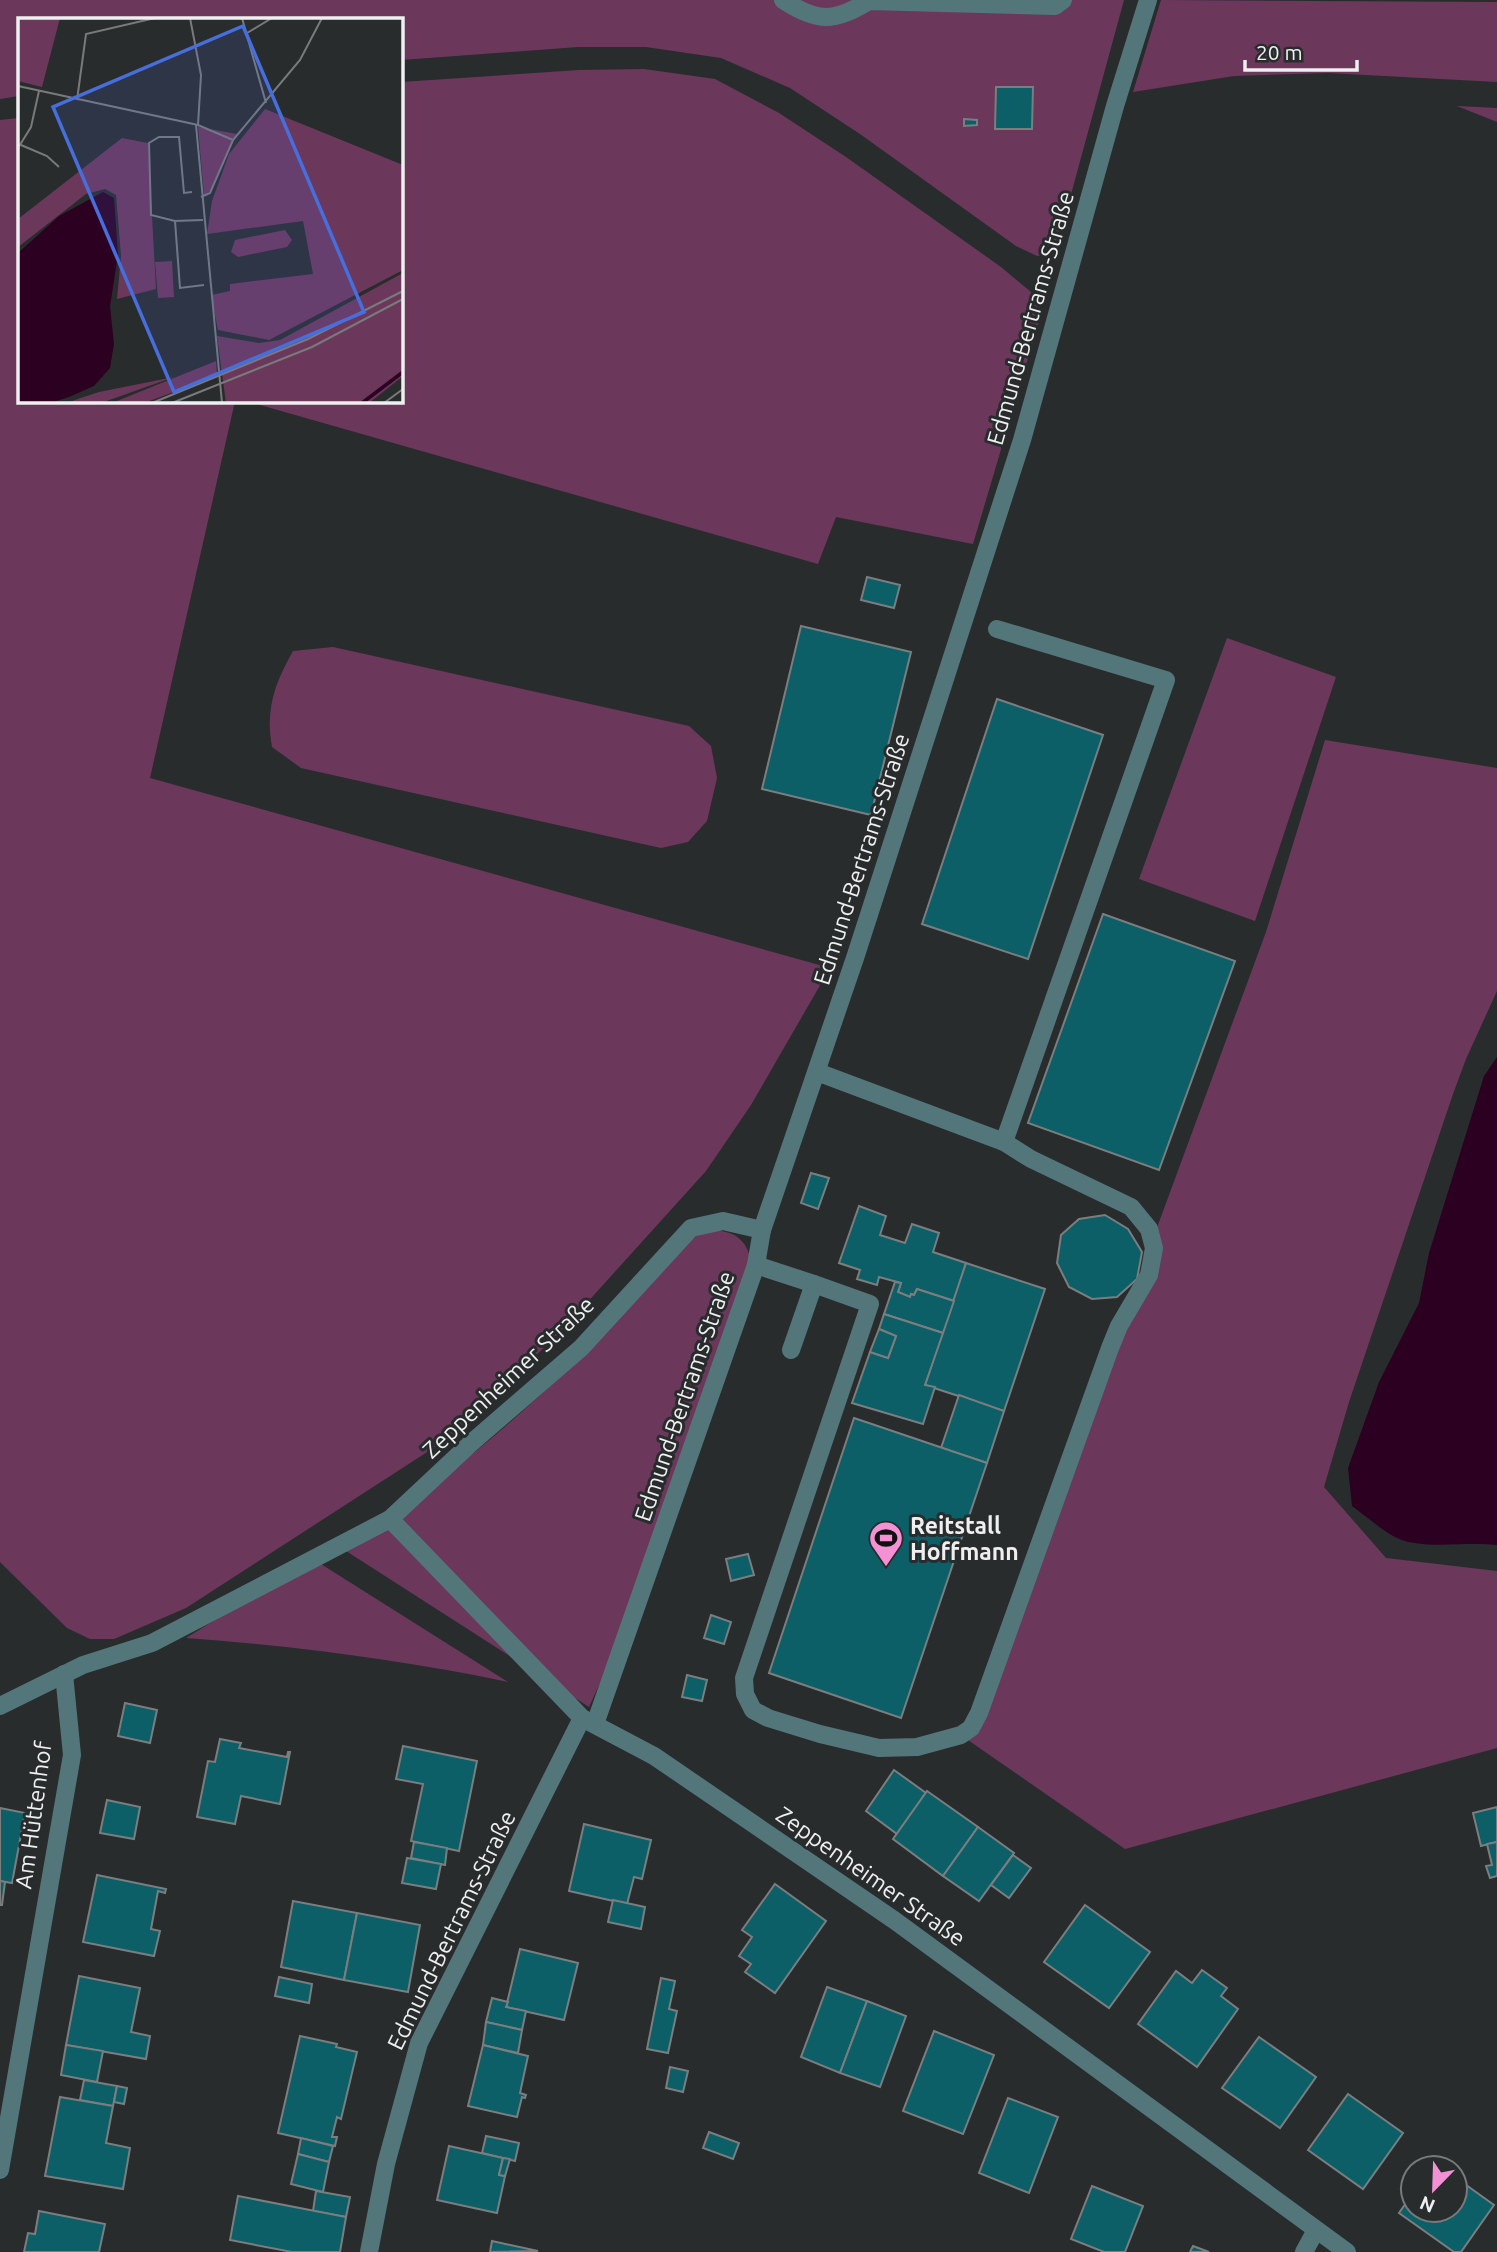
<svg xmlns="http://www.w3.org/2000/svg" width="1497" height="2252" font-family="Ubuntu,sans-serif">
<style>
.green{fill:#6b385b}
.water{fill:#2c0021}
.building{fill:#0c5e67;stroke:#7a7e7f;stroke-width:2}
.lines{fill:none;stroke-linecap:round;stroke-linejoin:round}
.lane{stroke:#53767b;stroke-width:18}
.street{stroke:#53767b;stroke-width:18}
.labels{text-anchor:middle;dominant-baseline:central;stroke-width:6;stroke-linejoin:round;paint-order:stroke}
.street-label{font-size:23px;fill:#eef0f0;stroke:#292c2d}
.poi-label{font-size:23px;font-weight:bold;fill:#eef0f0;stroke:#292c2d;text-anchor:start}
.inset-river{fill:none;stroke:#2c0021;stroke-width:3.5}
.inset-road{fill:none;stroke:#787a7b;stroke-width:2}
.view{fill:#476edd;fill-opacity:0.15;stroke:#476edd;stroke-width:3.5}
.inset-edge{fill:none;stroke:#eef0f0;stroke-width:3.5}
</style>
<rect width="100%" height="100%" fill="#292c2d"/>
<g class="green">
<polygon points="0,0 1124,0 1055,253 1037,256 1016,246 860,134 790,88 721,58 646,47 578,47 401,60 401,19 19,19 19,96 0,99"/>
<polygon points="1161,0 1497,2 1497,82 1328,73 1234,76 1133,92"/>
<polygon points="644,69 715,79 779,113 846,157 1001,267 1031,292 1042,311 973,544 836,517 818,564 246,401 401,401 401,82 579,70"/>
<polygon points="1457,106 1497,108 1497,122"/>
<polygon points="19,118 19,401 235,401 150,778 830,968 751,1105 706,1171 565,1327 455,1434 186,1608 114,1639 90,1639 67,1628 0,1562 0,120"/>
<polygon points="1227,638 1336,677 1255,921 1139,879"/>
<path d="M333,647L689,726L711,746L717,778L707,821L688,842L661,848L301,768L272,747C265,709 275,683 293,651Z"/>
<polygon points="1325,740 1497,768 1497,991 1466,1059 1453,1094 1349,1402 1324,1487 1386,1558 1497,1571 1497,1748 1125,1849 968,1740 1266,932"/>
<path d="M714,1230C736,1232 746,1240 751,1260L605,1672L589,1707L343,1549C402,1506 463,1465 517,1416C579,1362 634,1302 689,1241L701,1232Z"/>
<path d="M313,1559L508,1682C403,1660 294,1646 186,1638Z"/>
</g>
<path class="water" d="M1497,1057V1545C1468,1542 1437,1548 1408,1542C1388,1537 1369,1518 1352,1506L1348,1468L1379,1382L1419,1303L1429,1253L1484,1076Z"/>
<g class="building">
<polygon points="996,87 1033,87 1032,129 995,129"/>
<polygon points="964,119 977,120 977,125 964,126"/>
<polygon points="867,577 900,585 894,608 861,600"/>
<polygon points="801,626 911,652 871,815 762,789"/>
<polygon points="997,699 1103,735 1028,959 922,924"/>
<polygon points="1103,914 1235,961 1159,1170 1028,1123"/>
<polygon points="811,1173 829,1178 818,1209 801,1203"/>
<polygon points="859,1206 886,1216 880,1235 905,1243 912,1224 939,1233 933,1252 966,1263 954,1301 917,1289 914,1295 911,1294 910,1297 898,1292 901,1283 879,1277 877,1285 857,1279 860,1270 839,1263"/>
<polygon points="1105,1215 1128,1229 1142,1252 1137,1279 1117,1297 1092,1299 1069,1287 1057,1263 1061,1235 1079,1219"/>
<polygon points="966,1263 1045,1289 1004,1411 925,1385"/>
<polygon points="895,1282 901,1283 898,1292 910,1297 911,1294 914,1295 917,1289 954,1301 943,1333 884,1314"/>
<polygon points="884,1314 943,1333 925,1385 935,1387 923,1424 852,1403 870,1352 888,1358 896,1336 879,1329"/>
<polygon points="879,1329 896,1336 888,1358 870,1352"/>
<polygon points="959,1395 1004,1411 987,1463 941,1448"/>
<polygon points="854,1418 987,1463 901,1718 769,1673"/>
<polygon points="748,1554 754,1575 731,1581 726,1559"/>
<polygon points="711,1615 731,1622 724,1644 704,1638"/>
<polygon points="687,1675 707,1680 702,1701 682,1697"/>
<polygon points="125,1703 157,1710 150,1743 118,1736"/>
<polygon points="220,1739 241,1743 239,1748 287,1757 288,1752 290,1752 280,1804 241,1796 235,1824 197,1817 208,1761 215,1762"/>
<polygon points="403,1746 477,1761 459,1851 411,1841 423,1784 396,1779"/>
<polygon points="894,1770 926,1793 897,1834 866,1811"/>
<polygon points="927,1791 978,1827 943,1876 893,1839"/>
<polygon points="107,1800 140,1807 134,1839 100,1833"/>
<polygon points="1497,1807 1497,1842 1481,1846 1473,1813"/>
<polygon points="0,1808 25,1813 12,1883 0,1881"/>
<polygon points="584,1824 651,1840 642,1879 634,1877 627,1904 569,1891"/>
<polygon points="978,1827 1014,1853 979,1901 943,1876"/>
<polygon points="414,1842 447,1848 445,1865 411,1858"/>
<polygon points="1497,1842 1497,1876 1490,1878 1486,1866 1492,1865 1487,1844"/>
<polygon points="1013,1855 1031,1868 1009,1898 991,1885"/>
<polygon points="407,1858 441,1864 436,1889 402,1883"/>
<polygon points="97,1875 166,1889 165,1893 158,1891 151,1929 160,1931 154,1956 83,1942"/>
<polygon points="0,1881 5,1882 2,1905 0,1905"/>
<polygon points="775,1884 826,1921 775,1993 745,1972 751,1964 739,1956 752,1937 742,1930"/>
<polygon points="613,1900 645,1907 641,1929 608,1922"/>
<polygon points="293,1901 357,1913 344,1980 281,1967"/>
<polygon points="1085,1905 1150,1952 1109,2008 1044,1962"/>
<polygon points="357,1913 420,1925 408,1992 344,1980"/>
<polygon points="520,1949 578,1963 564,2020 506,2007"/>
<polygon points="1202,1970 1227,1988 1221,1996 1238,2009 1197,2067 1138,2024 1176,1971 1192,1983"/>
<polygon points="79,1976 140,1988 131,2032 150,2036 146,2059 66,2045"/>
<polygon points="279,1977 312,1984 309,2003 275,1996"/>
<polygon points="661,1978 675,1981 669,2009 677,2011 668,2053 647,2049"/>
<polygon points="827,1987 867,2001 840,2073 801,2057"/>
<polygon points="492,1998 508,2002 506,2007 526,2011 522,2030 486,2022"/>
<polygon points="867,2001 906,2016 880,2087 840,2073"/>
<polygon points="486,2022 522,2030 518,2053 483,2045"/>
<polygon points="934,2031 994,2055 963,2134 903,2111"/>
<polygon points="300,2036 337,2044 336,2047 357,2052 341,2119 337,2117 332,2137 337,2137 335,2146 278,2133"/>
<polygon points="1259,2037 1316,2077 1280,2128 1222,2088"/>
<polygon points="66,2045 103,2051 97,2082 61,2075"/>
<polygon points="483,2045 528,2056 520,2093 526,2095 525,2098 522,2097 517,2117 468,2106"/>
<polygon points="670,2067 688,2071 683,2092 666,2088"/>
<polygon points="84,2080 117,2086 113,2106 80,2100"/>
<polygon points="117,2086 127,2088 124,2104 114,2102"/>
<polygon points="1348,2094 1403,2133 1363,2189 1308,2150"/>
<polygon points="60,2097 113,2106 106,2143 130,2148 123,2189 45,2176"/>
<polygon points="1008,2098 1058,2117 1029,2193 979,2173"/>
<polygon points="709,2132 739,2143 733,2159 703,2148"/>
<polygon points="486,2136 519,2143 515,2161 482,2153"/>
<polygon points="301,2138 333,2146 329,2162 298,2154"/>
<polygon points="449,2146 503,2158 499,2175 505,2176 497,2213 437,2200"/>
<polygon points="298,2154 329,2162 323,2192 291,2184"/>
<polygon points="503,2158 510,2159 505,2176 499,2175"/>
<polygon points="1455,2177 1494,2205 1461,2252 1454,2252 1399,2213 1413,2193 1413,2210 1455,2210"/>
<polygon points="1092,2186 1143,2206 1125,2252 1104,2252 1071,2239"/>
<polygon points="316,2191 350,2197 346,2217 313,2211"/>
<polygon points="238,2196 346,2217 340,2252 292,2252 230,2240"/>
<polygon points="39,2211 105,2224 99,2252 24,2252 28,2233 35,2234"/>
<polygon points="492,2241 538,2251 490,2252"/>
<polygon points="1193,2246 1209,2252 1190,2252"/>
</g>
<g class="lines">
<g class="lane">
<path d="M783,0C818,23 834,22 869,1L1055,6L1063,0"/>
<polyline points="817,1072 1004,1142 1166,680 997,629"/>
<polyline points="756,1265 814,1284 791,1350"/>
<polyline points="814,1284 870,1304 744,1678 745,1694 753,1710 768,1718 820,1734 879,1748 917,1747 961,1735 971,1728 979,1713 1110,1348 1119,1326 1149,1275 1154,1248 1149,1229 1131,1207 1031,1159 1004,1142"/>
<polyline points="390,1519 470,1444 581,1348 691,1228 723,1221 762,1230 756,1265 595,1724"/>
</g>
<g class="street">
<polyline points="762,1230 855,958 1022,440 1115,106 1148,0"/>
<polyline points="0,1706 83,1665 152,1643 390,1519 582,1718 654,1756 894,1920 1347,2252"/>
<polyline points="0,2170 72,1755 64,1674"/>
<polyline points="369,2252 386,2164 419,2043 582,1718"/>
<polyline points="1304,2252 1316,2230"/>
</g>
</g>
<defs>
<g id="stadium-pin" transform="scale(1.75)"><path d="M0 17L-7.5 6A9.5 9.5 0 1 1 7.5 6Z" fill="#f491d4" stroke="#292c2d"/><path d="M0-5a6.5 5 0 1 0 0 10a6.5 5 0 1 0 0-10ZM-3.5-1.8h7v3.6h-7Z" fill="#111"/></g>
</defs>
<g fill-rule="evenodd">
<use href="#stadium-pin" x="886" y="1538"/>
</g>
<g class="labels">
<g class="street-label">
<text transform="translate(1030 318) rotate(-74)">Edmund-Bertrams-Straße</text>
<text transform="translate(861 859) rotate(-72)">Edmund-Bertrams-Straße</text>
<text transform="translate(508 1377) rotate(-43)">Zeppenheimer Straße</text>
<text transform="translate(684 1396) rotate(-71)">Edmund-Bertrams-Straße</text>
<text transform="translate(33 1815) rotate(-82)">Am Hüttenhof</text>
<text transform="translate(871 1876) rotate(35)">Zeppenheimer Straße</text>
<text transform="translate(451 1930) rotate(-64)">Edmund-Bertrams-Straße</text>
</g>
<g class="poi-label">
<text x="910" y="1525">Reitstall<tspan x="910" dy="26">Hoffmann</tspan></text>
</g>
</g>
<g transform="translate(18 18)">
<rect width="385" height="385" fill="#292c2d"/>
<path d="M0,0H42L24,69L0,63ZM247,91L385,147V252L251,322L200,312L193,277L212,273V266L295,256L285,203L189,216L194,183L211,136ZM180,109L219,116L192,173L186,177ZM104,120L130,125L138,271L99,281L103,238L98,177L87,171L68,176L0,229V201ZM267,212L274,222L269,229L220,239L213,234L217,222ZM154,243L156,279L140,280L137,244ZM385,255V358L351,385H208L199,318L241,325L262,322ZM198,343L199,358L126,385H94ZM156,359L83,385H48L81,374Z" fill="#6b385b"/>
<path d="M85,174L96,180L100,237L92,288L96,326L92,350L76,368L51,379L32,385H0V235L41,198Z" fill="#2c0021"/>
<path class="inset-river" d="M344,385L385,354"/>
<path class="inset-road" d="M172,0L183,57L180,107M224,0L248,85M229,15L254,0M0,68L180,107L215,122M59,82L68,16L137,0M178,107L204,385M3,127L29,138L41,149M0,130L13,109L21,73M183,179L192,175L215,122L282,42L304,0M185,202L157,203L162,270L186,267M157,203L133,197L131,125L141,119H161L166,175L174,174M134,385L290,321L385,273M154,385L294,329L385,281M366,385L385,371"/>
<path class="view" d="M225,8L346,294L156,374L35,89Z"/>
<rect width="385" height="385" class="inset-edge"/>
</g>
<g transform="translate(1434 2189) rotate(203)"><circle r="33" fill="#292c2d" stroke="#787a7b" stroke-width="2"/>
<path d="M0-5L12 26L0 18L-12 26Z" fill="#f491d4"/>
<text y="-10" font-size="19" font-weight="bold" text-anchor="middle" fill="#eef0f0">N</text>
</g>
<path d="M1245 60v10h112v-10" fill="none" stroke="#eef0f0" stroke-width="3.5"/>
<text x="1256" y="60" font-size="21" fill="#eef0f0" stroke="#292c2d" stroke-width="5" paint-order="stroke">20 m</text>
</svg>
